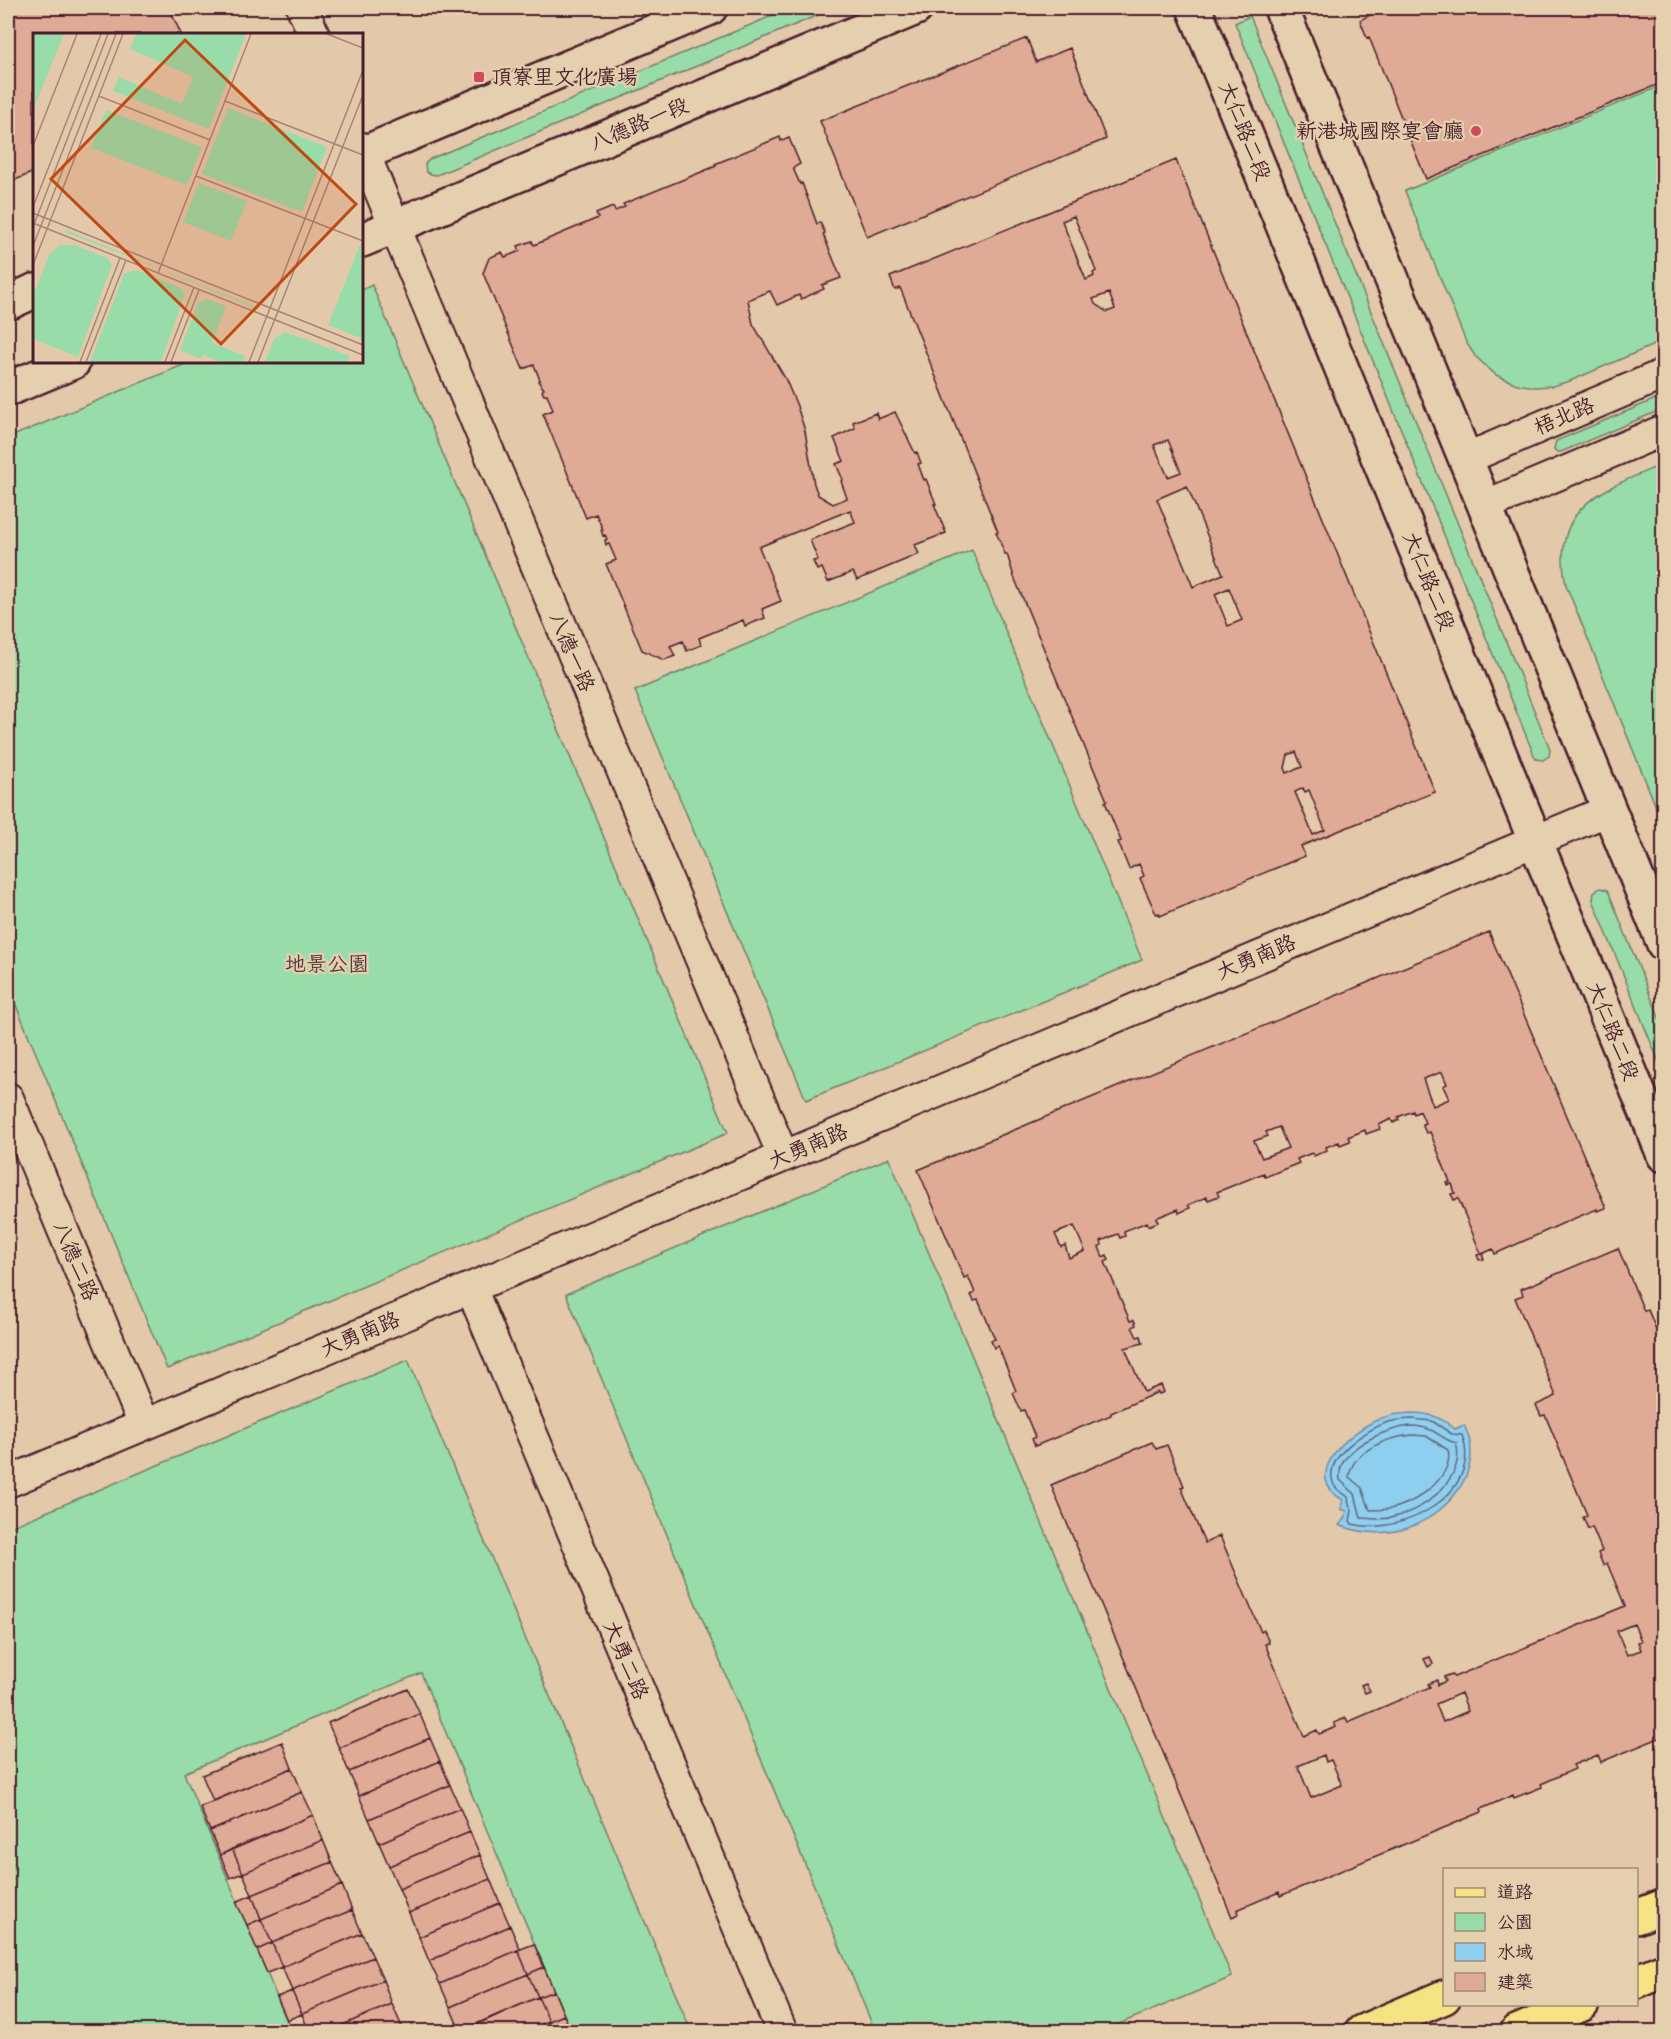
<svg xmlns="http://www.w3.org/2000/svg" width="1671" height="2039" font-family="Delius,'LXGW WenKai TC',sans-serif">
	<style>
		.green { fill: #98dda9; stroke: #717e6a; stroke-width: 1.5 }
		.water { fill: #8ecfef; stroke: #7389a1; stroke-width: 1.5 }
		.lines { fill: none; stroke-linecap: round; stroke-linejoin: round }
		.shore { stroke: #656579; stroke-width: 1.5 }
		.building { fill: #dfaa96; stroke: #4a1f2b; stroke-width: 1.5; fill-rule: evenodd }
		.minor-casing { stroke: #4a1f2b; stroke-width: 34 }
		.tertiary-casing { stroke: #4a1f2b; stroke-width: 38 }
		.primary-casing { stroke: #4a1f2b; stroke-width: 38 }
		.minor { stroke: #e4cfae; stroke-width: 30 }
		.tertiary { stroke: #e4cfae; stroke-width: 33 }
		.primary { stroke: #f4e382; stroke-width: 33 }
		.poi-dot { fill: #d1495b; stroke: #e4cfae; stroke-width: 2 }
		.labels { text-anchor: middle; stroke-width: 4.5; stroke-linejoin: round; paint-order: stroke }
		.poi-label { font-size: 21px; fill: #4a1f2b; stroke: #e4cfae; text-anchor: start }
		.street-label { font-size: 21px; fill: #4a1f2b; stroke: #e4cfae }
		.park-label { font-size: 21px; fill: #563c3e; stroke: #e4cfae }
		.inset-road { fill: none; stroke: #a68477; stroke-width: 1.5 }
		.view { fill: #c04a14; fill-opacity: 0.15; stroke: #c04a14; stroke-width: 3 }
		.inset-edge { fill: none; stroke: #4a1f2b; stroke-width: 3 }
	</style>
	<rect width="100%" height="100%" fill="#e4c8aa"/>
	<filter id="ink" filterUnits="userSpaceOnUse"><feTurbulence type="fractalNoise" baseFrequency=".0167" numOctaves="2"/><feDisplacementMap in="SourceGraphic" scale="12" xChannelSelector="R" yChannelSelector="G"/><feConvolveMatrix kernelMatrix="1 2 1 2 8 2 1 2 1" color-interpolation-filters="sRGB"/></filter>
	<g filter="url(#ink)">
		<path class="green" d="M791 8H835L437 175 430 174 426 172 425 164 430 159Z
			M1250 16 1550 749 1549 756 1543 760 1536 759 1534 755 1235 23Z
			M1663 85V341L1570 381 1553 386 1535 387 1517 384 1496 375 1475 356 1466 342 1405 191Z
			M372 285 728 1133 167 1369 8 986V438L190 362H362V290Z
			M1663 396V409L1561 452H1557L1554 449 1556 441Z
			M1663 464V824L1566 585C1550 505 1601 491 1663 464Z
			M972 550 1142 960 806 1100 635 691Z
			M1600 888 1607 890 1609 893 1663 1027V1072L1593 900 1594 892Z
			M889 1158 1232 1977 1102 2031H875L566 1294Z
			M408 1360 691 2031H571L421 1673 184 1773 291 2031 8 2032V1528Z"/>
		<path class="water" d="M1411 1413C1429 1413 1441 1417 1455 1429L1464 1425C1488 1471 1445 1518 1401 1530 1380 1535 1361 1533 1341 1526L1339 1525 1345 1519 1347 1511 1341 1509 1343 1500C1300 1476 1347 1434 1375 1421 1386 1415 1398 1414 1411 1413Z"/>
		<g class="lines">
			<path class="shore" d="M1412 1419 1432 1421 1452 1434 1462 1435C1484 1494 1401 1537 1352 1524L1350 1521 1352 1510 1349 1504 1348 1497C1344 1493 1337 1491 1334 1485 1321 1457 1368 1429 1388 1422 1396 1420 1404 1419 1412 1419Z
				M1412 1426C1437 1427 1437 1438 1456 1443 1466 1476 1427 1509 1398 1516 1386 1520 1374 1519 1361 1518L1355 1494 1340 1480C1335 1448 1387 1428 1412 1426Z
				M1412 1435 1426 1436 1448 1450C1454 1476 1419 1500 1398 1507 1389 1510 1380 1510 1370 1510L1362 1488 1349 1477C1352 1450 1389 1437 1412 1435Z"/>
		</g>
		<path class="building" d="M8 8H169L181 34H34V172L8 183Z
			M1367 8H1661L1664 14V82L1426 179 1369 37 1367 38 1360 20 1370 15Z
			M1027 38 1036 62 1070 48 1106 139 867 237 820 121Z
			M780 137 781 141 789 138 800 164 793 168 800 184 802 183 817 224 820 222 825 233 823 234 841 278 822 285 824 289 801 299 799 295 777 305 770 291 748 300 753 324 785 378 797 406 805 431 814 484 818 495 833 504 847 498 841 481 843 480 836 464 844 461 834 438 855 428 853 422 876 413 878 419 895 412 915 453 917 452 921 463 918 464 924 480 926 479 936 504H934L946 533 915 545 919 554 857 580 853 572 828 582 822 568 817 570 813 561 818 560 810 540 855 522 850 510 759 547 781 601 762 609 765 618 745 626 743 620 699 638 701 645 687 651 683 641 670 646 675 656 664 660 642 650 606 564 616 560 609 544 606 545 605 540 607 539 605 535 603 536 601 530H603L596 514 586 518 543 414 553 410 547 394 544 395 542 391 544 389 538 381 540 380 534 365 523 369 483 273 489 258 502 252 505 257 520 251 518 246 532 241 534 245 598 218 596 214 613 207 615 211 625 207 623 204 716 166 715 164Z
			M1176 160 1435 792 1301 846 1305 856 1160 916 1159 913 1156 914 1140 878 1144 876 1139 864 1129 869 1118 842 1121 841 1105 802 1107 801 1014 577 1007 554H1005L996 532H998L901 290 900 288 895 290 890 277ZM1074 216 1096 271 1093 273 1094 276 1086 280 1062 221ZM1109 293 1115 309 1107 312 1095 304 1093 299ZM1168 440 1181 472 1168 477 1154 445ZM1187 486 1223 574 1193 587 1157 499ZM1229 588 1242 620 1228 626 1215 594ZM1296 752 1302 767 1287 773 1285 768 1288 755ZM1303 788 1305 792 1309 790 1325 830 1313 835 1295 792Z
			M1489 932 1606 1208 1597 1211V1209L1568 1221 1495 1254 1493 1249 1482 1254 1484 1259 1479 1260 1477 1255 1481 1254 1458 1198 1454 1200 1451 1194 1455 1193 1452 1184 1448 1185 1447 1183 1450 1182 1430 1132 1426 1133 1422 1124 1425 1123 1420 1111 1414 1114 1413 1111 1398 1117 1399 1120 1393 1123 1391 1119 1379 1125 1380 1129 1366 1134 1365 1130 1348 1137 1350 1141 1340 1145 1339 1142 1326 1147 1327 1150 1314 1156 1312 1153 1297 1159 1299 1163 1265 1177 1264 1173 1217 1192 1219 1196 1208 1200 1207 1197 1188 1205 1190 1208 1179 1213 1178 1209 1156 1218 1158 1222 1148 1226 1147 1222 1124 1231 1125 1236 1120 1238 1118 1234 1101 1241 1102 1245 1099 1247 1103 1257 1107 1255 1109 1260 1105 1262 1130 1321 1134 1320 1136 1325 1132 1327 1137 1337 1141 1336 1143 1343 1125 1348 1144 1392 1161 1385 1164 1392 1159 1394 1158 1392 1111 1413V1415L1035 1446 1032 1439 1035 1437 1024 1410 1021 1411 1013 1393 1016 1391 998 1346 994 1348 991 1340 995 1339 978 1300 974 1301 971 1295 975 1293 968 1276 964 1278 918 1170ZM1442 1072 1447 1084 1443 1086 1449 1099 1433 1106 1423 1079ZM1279 1127 1288 1148 1262 1158 1254 1141 1268 1136 1266 1132ZM1074 1226 1085 1251 1069 1258 1065 1245 1061 1247 1055 1234Z
			M1618 1248 1644 1311 1648 1310 1664 1348V1736L1601 1762 1598 1755 1573 1765 1575 1769 1541 1784 1542 1787 1514 1798 1513 1795 1481 1809 1482 1812 1280 1896 1279 1892 1237 1910 1238 1914 1232 1917 1051 1485 1152 1442 1156 1449 1167 1445 1184 1486 1181 1487 1205 1543 1220 1536 1261 1632 1264 1630 1269 1643 1265 1644 1304 1736 1317 1730 1319 1734 1336 1727 1334 1723 1346 1718 1348 1722 1430 1687 1428 1684 1437 1680 1438 1685 1446 1681 1444 1677 1452 1674 1454 1677 1625 1606 1607 1563 1603 1565 1598 1553 1602 1551 1592 1527 1588 1529 1583 1517 1587 1515 1545 1415 1541 1416 1536 1405 1556 1396 1515 1298 1523 1295 1521 1289ZM1634 1624 1641 1641 1638 1642 1641 1650 1627 1655 1617 1631ZM1461 1693 1468 1711 1443 1722 1436 1704ZM1324 1755 1326 1762 1331 1760 1342 1785 1311 1798 1298 1766Z
			M1430 1657 1433 1664 1428 1667 1424 1659Z
			M1366 1683 1370 1691 1365 1693 1361 1685Z
			M408 1689 420 1714 339 1748 328 1723Z
			M420 1714 430 1738 349 1772 339 1748Z
			M430 1738 440 1761 359 1796 349 1772Z
			M282 1742 292 1768 213 1801 202 1775Z
			M440 1761 450 1785 369 1819 359 1796Z
			M292 1768 302 1792 210 1831 200 1807Z
			M450 1785 460 1808 379 1843 369 1819Z
			M302 1792 313 1815 220 1855 210 1831Z
			M460 1808 470 1832 389 1866 379 1843Z
			M313 1815 323 1840 243 1873 232 1849Z
			M470 1832 480 1855 399 1889 389 1866Z
			M323 1840 332 1862 252 1895 243 1873Z
			M232 1849 243 1873 230 1878 220 1855Z
			M480 1855 490 1879 409 1913 399 1889Z
			M332 1862 342 1885 261 1919 252 1895Z
			M490 1879 500 1903 419 1937 409 1913Z
			M342 1885 352 1910 272 1943 261 1919Z
			M252 1895 261 1919 247 1925 236 1902Z
			M500 1903 510 1926 429 1961 419 1937Z
			M352 1910 362 1933 282 1967 272 1943Z
			M261 1919 272 1943 257 1950 247 1925Z
			M510 1926 520 1949 440 1984 429 1961Z
			M362 1933 373 1957 292 1991 282 1967Z
			M272 1943 282 1967 267 1973 257 1950Z
			M534 1944 544 1967 528 1974 518 1950Z
			M518 1950 528 1974 450 2007 440 1984Z
			M373 1957 383 1980 302 2014 292 1991Z
			M544 1967 554 1991 538 1997 528 1974Z
			M528 1974 538 1997 460 2031 450 2007Z
			M383 1980 392 2004 326 2032H309L302 2014Z
			M292 1991 302 2014 287 2020 277 1997Z
			M554 1991 564 2015 549 2021 538 1997Z
			M538 1997 549 2021 523 2032H460Z
			M392 2004 402 2027 391 2032H326Z
			M564 2015 571 2032H553L549 2021Z
			M549 2021 553 2032H523Z"/>
		<g class="lines">
			<defs>
				<path id="minor" d="M302 8 314 34
					M362 148 783 1156
					M1465 459 1664 374
					M1484 506 1664 430
					M8 1098 144 1425
					M471 1288 782 2032
					M8 1482 1609 810"/>
				<path id="tertiary" d="M1194 8 1664 1155
					M1281 8 1664 944
					M362 154 710 8
					M362 240 916 8
					M8 303 34 291
					M8 389 73 362"/>
				<path id="primary" d="M1636 1917 1664 1906
					M1636 1982 1664 1970
					M1362 2032 1444 1997
					M1517 2032 1582 2004"/>
			</defs>
			<use href="#minor" class="minor-casing"/>
			<use href="#tertiary" class="tertiary-casing"/>
			<use href="#primary" class="primary-casing"/>
			<use href="#minor" class="minor"/>
			<use href="#tertiary" class="tertiary"/>
			<use href="#primary" class="primary"/>
		</g>
	</g>
	<g class="poi-dot">
		<rect x="473" y="71" width="12" height="12" rx="3"/>
		<circle cx="1476" cy="131" r="6"/>
	</g>
	<g class="labels">
		<g class="poi-label">
			<text x="491" y="84">頂寮里文化廣場</text>
			<text x="1464" y="138" text-anchor="end">新港城國際宴會廳</text>
		</g>
		<g class="street-label">
			<text transform="translate(639 124) rotate(-23)" y="7">八德路一段</text>
			<text transform="translate(1245 131) rotate(68)" y="7">大仁路二段</text>
			<text transform="translate(1564 416) rotate(-23)" y="7">梧北路</text>
			<text transform="translate(1429 581) rotate(68)" y="7">大仁路二段</text>
			<text transform="translate(572 652) rotate(67)" y="7">八德一路</text>
			<text transform="translate(1256 957) rotate(-23)" y="7">大勇南路</text>
			<text transform="translate(1613 1031) rotate(68)" y="7">大仁路二段</text>
			<text transform="translate(808 1146) rotate(-23)" y="7">大勇南路</text>
			<text transform="translate(76 1261) rotate(67)" y="7">八德二路</text>
			<text transform="translate(360 1334) rotate(-23)" y="7">大勇南路</text>
			<text transform="translate(626 1660) rotate(67)" y="7">大勇二路</text>
		</g>
		<g class="park-label">
			<text x="327" y="971">地景公園</text>
		</g>
	</g>
	<g transform="translate(33 33)">
		<rect width="330" height="330" fill="#e4c8aa"/>
		<path d="M0 1H31L0 77ZM103 1H213L176 96 80 58 86 44 149 71 160 44 97 16ZM195 75 294 114 269 179 169 141ZM73 77 169 114 154 152 58 115ZM166 150 214 168 198 208 150 189ZM33 197 119 232 120 233 32 199ZM27 212H41L74 225 79 232 45 324 0 306V263L16 222ZM327 212 330 214V306L295 292ZM103 237 148 255 152 261 128 329H57L91 241ZM135 239 221 273 220 274 135 240ZM174 266 193 273 179 310 212 323 210 329H187L170 322 168 326 147 317 165 270ZM252 299 317 323 314 329H232L241 306Z" fill="#98dda9"/>
		<path class="inset-road" d="M294 1 330 15M66 63 177 107M192 68 330 122M0 113 44 1M163 143 330 208M0 174 68 1M0 180 330 312M0 190 330 322M0 194 75 1M0 213 83 1M0 232 90 1M125 240 218 1M47 329 87 225M53 329 93 227M132 329 161 254M138 329 166 257M216 329 330 37M225 329 330 62"/>
		<path class="view" d="M152 7 323 171 188 311 18 146Z"/>
		<rect width="330" height="330" class="inset-edge"/>
	</g>
	<rect width="1671" height="2039" fill="none" stroke="#e4cfae" stroke-width="30"/>
	<rect x="15" y="15" width="1641" height="2009" fill="none" stroke="#4a1f2b" stroke-width="2" filter="url(#ink)"/>
	<rect x="1443" y="1868" width="195" height="138" fill="#e4cfae" stroke="#a6897a" stroke-width="1.5"/>
	<rect x="1455" y="1888" width="30" height="9" fill="#f4e382" stroke="#a6897a" stroke-width="1.5"/>
	<text x="1497" y="1898" font-size="18" fill="#4a1f2b">道路</text>
	<rect x="1455" y="1913" width="30" height="18" fill="#98dda9" stroke="#a6897a" stroke-width="1.5"/>
	<text x="1497" y="1928" font-size="18" fill="#4a1f2b">公園</text>
	<rect x="1455" y="1943" width="30" height="18" fill="#8ecfef" stroke="#a6897a" stroke-width="1.5"/>
	<text x="1497" y="1958" font-size="18" fill="#4a1f2b">水域</text>
	<rect x="1455" y="1973" width="30" height="18" fill="#dfaa96" stroke="#a6897a" stroke-width="1.5"/>
	<text x="1497" y="1988" font-size="18" fill="#4a1f2b">建築</text>
</svg>
